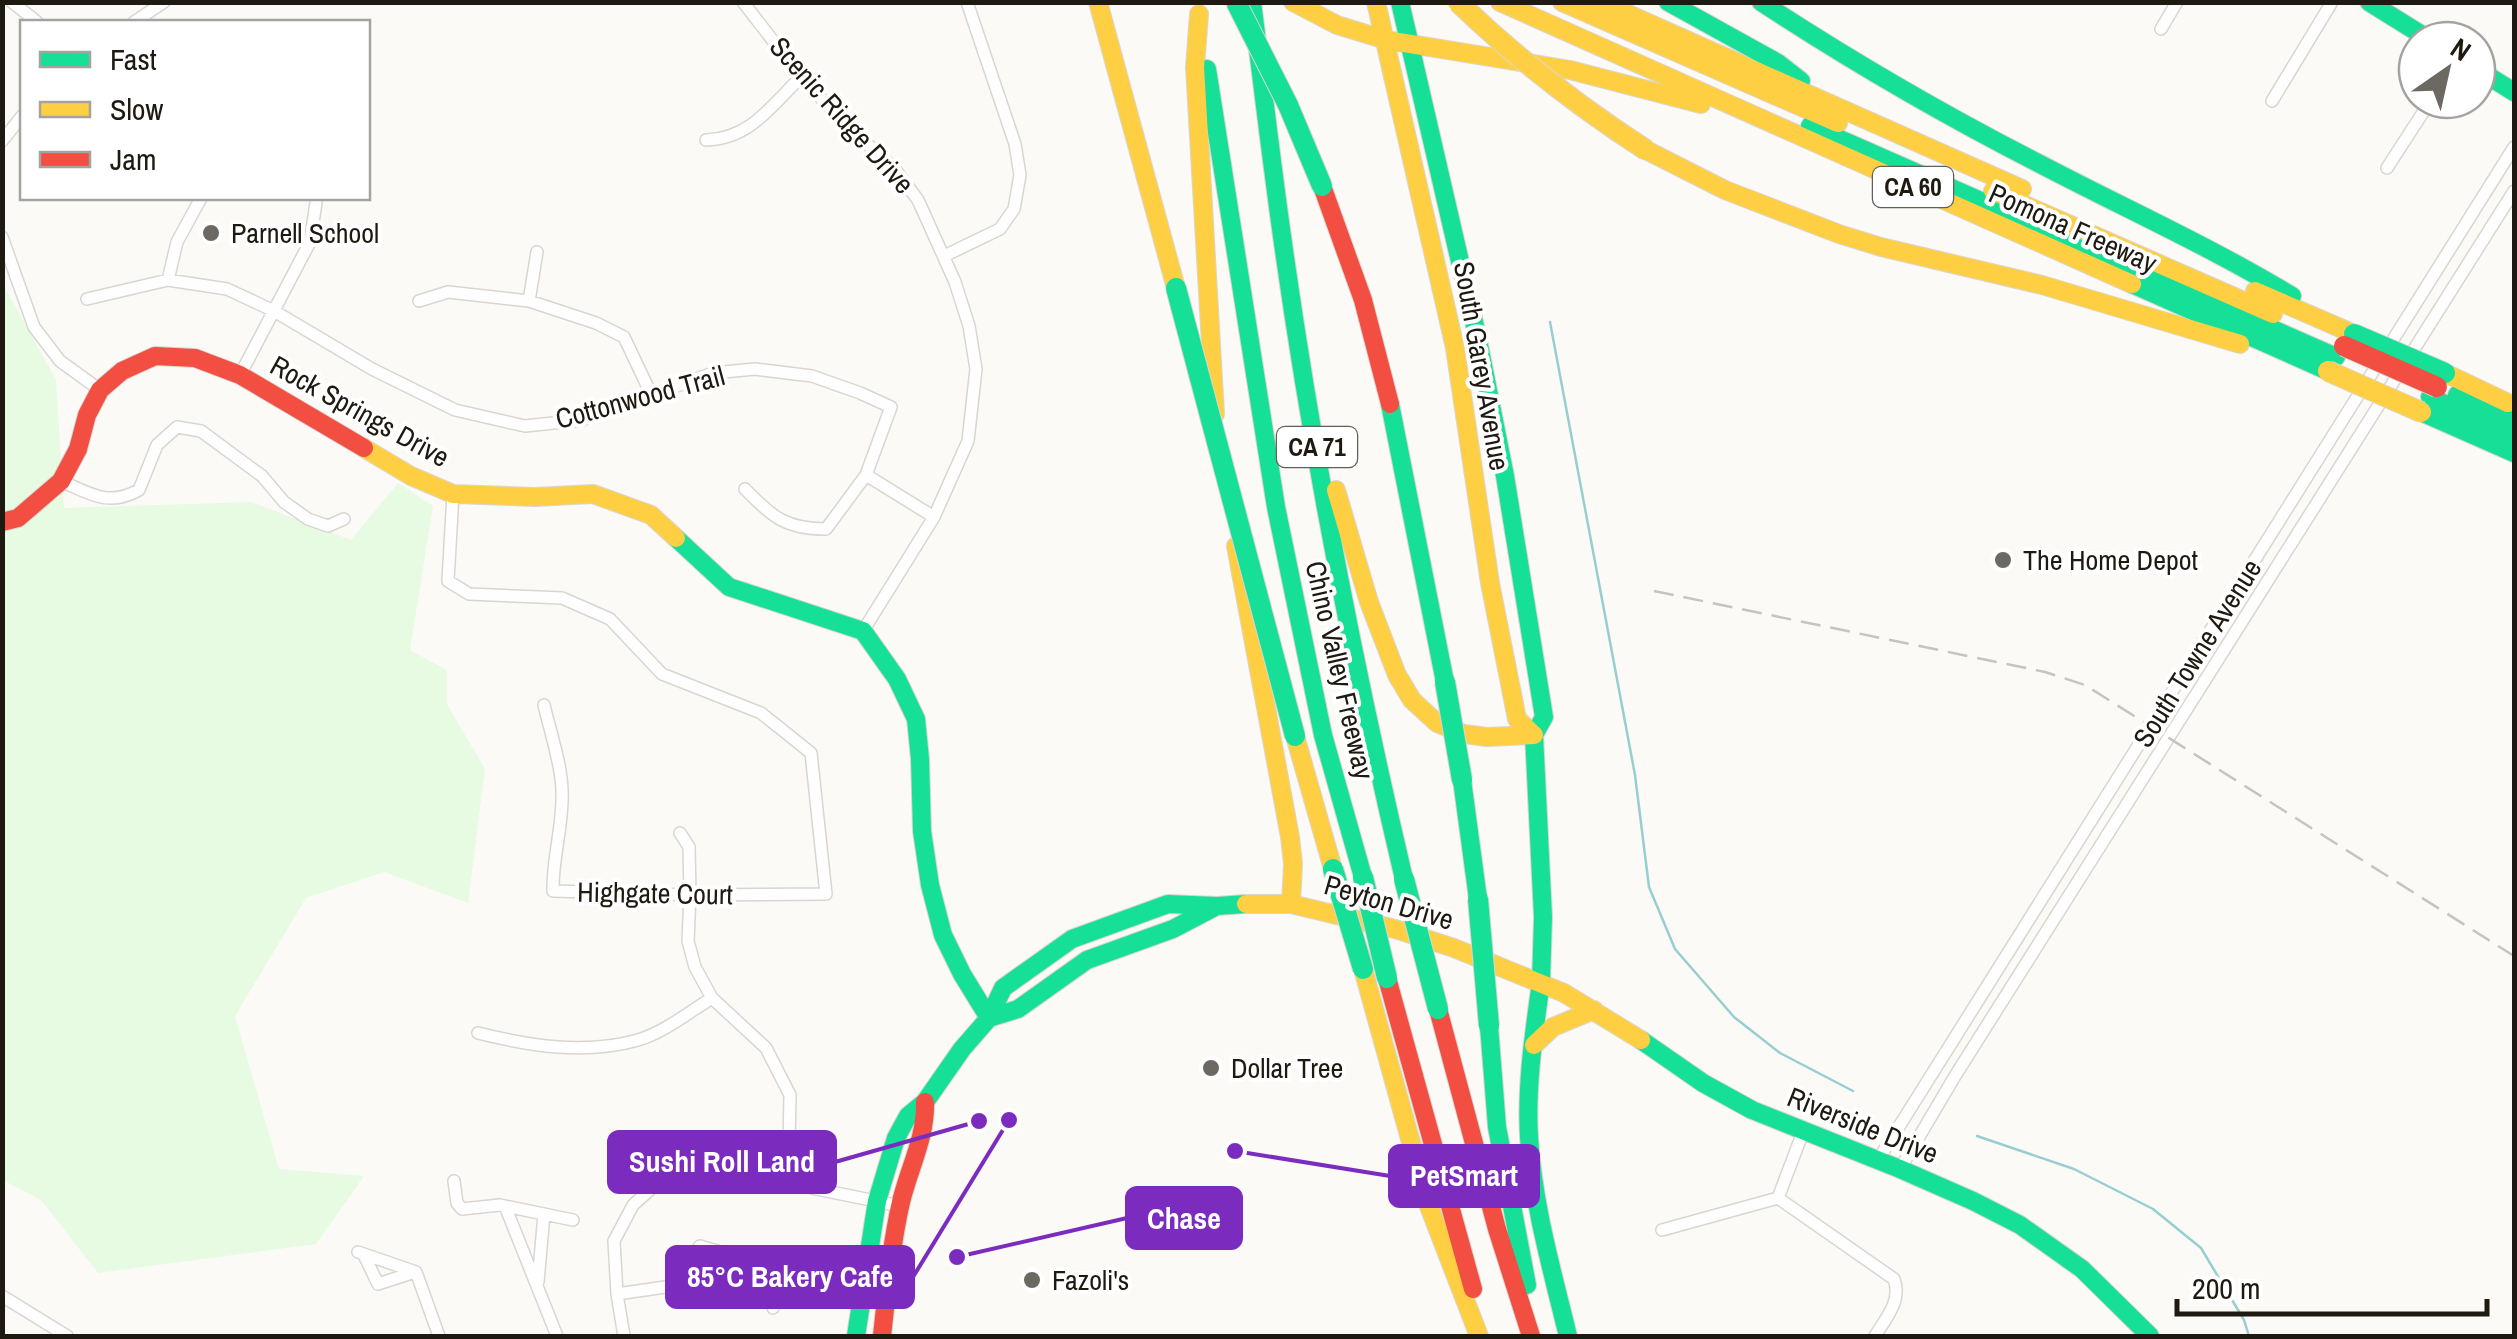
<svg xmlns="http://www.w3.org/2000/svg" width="2517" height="1339" font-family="'Archivo Narrow',sans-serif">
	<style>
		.green { fill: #e7fae2 }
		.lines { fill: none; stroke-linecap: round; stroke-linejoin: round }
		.stream { stroke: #97ced0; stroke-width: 2.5 }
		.street-casing { stroke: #d9d6d1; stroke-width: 14 }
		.fast-casing { stroke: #d9d6d1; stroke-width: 20 }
		.slow-casing { stroke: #d9d6d1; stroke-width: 20 }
		.jam-casing { stroke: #d9d6d1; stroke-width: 20 }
		.street { stroke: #fffefe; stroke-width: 11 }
		.fast { stroke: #16e098; stroke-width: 18 }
		.slow { stroke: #ffcf43; stroke-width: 18 }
		.jam { stroke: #f24e42; stroke-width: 18 }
		.rail { stroke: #c5c4c3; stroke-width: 2.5; stroke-dasharray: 20 10; stroke-linecap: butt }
		.fast-bridge-casing { stroke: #d9d6d1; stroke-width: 22; stroke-linecap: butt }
		.slow-bridge-casing { stroke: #d9d6d1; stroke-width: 22; stroke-linecap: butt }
		.jam-bridge-casing { stroke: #d9d6d1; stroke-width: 22; stroke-linecap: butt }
		.fast-bridge { stroke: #16e098; stroke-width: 20 }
		.slow-bridge { stroke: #ffcf43; stroke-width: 20 }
		.jam-bridge { stroke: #f24e42; stroke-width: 20 }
		.poi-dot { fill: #6c6862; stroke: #fff; stroke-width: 4 }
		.labels { text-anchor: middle; stroke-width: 8; stroke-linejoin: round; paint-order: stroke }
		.shield { fill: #fff; stroke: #625e58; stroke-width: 2.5 }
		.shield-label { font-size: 25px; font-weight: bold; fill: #1e1911 }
		.street-label { font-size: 28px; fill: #1e1911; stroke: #fff }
		.poi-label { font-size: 28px; fill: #1e1911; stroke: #fff; text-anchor: start }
		.leader { fill: none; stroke: #7b2cbf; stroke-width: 4 }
		.callout-dot { fill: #7b2cbf; stroke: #fff; stroke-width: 4 }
		.callout { fill: #7b2cbf; stroke: #7b2cbf; stroke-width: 4 }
		.callout-label { font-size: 30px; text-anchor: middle; font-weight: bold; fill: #fff }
	</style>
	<rect width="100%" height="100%" fill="#fcfaf7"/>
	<path class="green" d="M2 282 56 380 64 508 251 502 351 540 398 483 433 506 410 650 447 670V704L485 769 468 903 384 872 306 898 235 1016 279 1169 364 1176 316 1244 98 1273 41 1200 3 1180Z"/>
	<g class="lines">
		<path class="stream" d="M1550 322 1635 775 1649 887 1675 949 1734 1017 1780 1053 1853 1091
			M1977 1136 2074 1169 2153 1209 2201 1248 2244 1320 2249 1336"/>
		<defs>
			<path id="street" d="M12 2 37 22
				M743 2 801 77 848 127 894 168 918 200 955 282 969 326 976 369 968 441 934 517 863 631
				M134 22 164 2
				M2161 29 2177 2
				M2272 101 2332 2
				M706 140C750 139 771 106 801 77
				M2 141 22 116
				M2387 168 2431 100
				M2 237 34 327 60 361 100 390
				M944 256 1000 229 1014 209 1020 175 1015 144 967 2
				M168 280 177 242 201 198
				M87 299 168 280 227 289 274 311 372 369 455 410 525 426 582 420 713 373 755 369 812 376 860 393 891 407 866 475 826 529C786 529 772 517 745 489
				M419 301 448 292 529 301 596 323 624 337 652 396
				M529 301 537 252
				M240 375 310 242 316 203
				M866 475 934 517
				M61 481C91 494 108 507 139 490L157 445 177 427 201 431 262 476 284 502 308 519 328 526 344 519
				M453 494 448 581 469 594 562 598 610 619 662 674 761 713 811 753 826 894 690 895 553 891C552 857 564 824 562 789 561 763 550 731 544 705
				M680 833 689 847 690 895 688 941 695 967 712 998 766 1048 790 1095 789 1145 793 1153 791 1166 784 1169
				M478 1033C530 1046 585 1055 638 1040 665 1032 689 1012 712 998
				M1878 1160 2514 147
				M1900 1169 1955 1076 2514 191
				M454 1181 457 1203 462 1209 500 1205 573 1220
				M1778 1198 1894 1279C1902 1301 1886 1318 1875 1336
				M1778 1198 1803 1132
				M505 1206 557 1336
				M1662 1230 1778 1198
				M358 1252 416 1272 439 1336
				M364 1255 378 1284 415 1272
				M771 1278 773 1308
				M538 1282 544 1214
				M617 1294 693 1283 767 1280 771 1278V1269L767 1266 700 1246 693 1255V1283
				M2 1296 67 1336
				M624 1336 617 1294 614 1241 633 1205 652 1188 673 1174 728 1171 900 1206"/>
			<path id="fast" d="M1252 2C1262 80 1271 158 1282 236 1312 452 1354 667 1404 879
				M1400 2 1477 335 1505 476 1544 717 1534 735 1543 917 1541 982
				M1668 2 1778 63 1801 81
				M1761 2C1851 61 1944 115 2040 164 2124 208 2211 247 2292 296
				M2369 2 2430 40
				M1207 69 1276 507 1323 735 1363 877
				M2477 69 2514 92
				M1810 126 2336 357
				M2132 284 2328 371
				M2457 395 2514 420
				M2430 397 2514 436
				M1390 404 1445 682
				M2421 412 2514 453
				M676 538 729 587 863 631 897 679 916 719 920 759 922 831 930 885 943 935 962 974 989 1018
				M1462 780 1478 899
				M1541 982C1534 1033 1526 1085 1529 1137 1533 1205 1552 1270 1568 1336
				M989 1018 1018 1009 1087 960 1173 929 1215 907
				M1489 1026 1497 1127 1527 1285
				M1641 1040 1703 1083 1752 1110 1900 1169 1973 1201 2020 1225 2082 1269 2150 1336
				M856 1336 877 1201 896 1138 908 1116 925 1102 962 1049 989 1018 1003 988 1072 939 1168 904 1217 906 1246 904"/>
			<path id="slow" d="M1098 2 1176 288
				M1293 2 1337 25 1386 40 1570 70 1701 104
				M1376 2 1455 348 1490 583 1517 719 1534 735
				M1500 2 2132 284
				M1562 2 1838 123
				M1601 2 2022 189
				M1199 14 1195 67 1215 414
				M1646 150 1725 190 1839 234 1881 247 2042 285 2240 344
				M1993 191 2273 314
				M2255 291 2354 334
				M2445 373 2508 403
				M364 448 411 476 453 494 535 497 593 494 651 515 676 538
				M1336 490 1369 602 1397 675 1412 700 1437 723 1464 734 1487 737 1534 735
				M1236 546 1290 837 1293 864 1291 904
				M1295 736 1333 869
				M1246 904H1291L1395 929 1454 948 1564 993 1641 1040
				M1363 969 1428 1204 1479 1336
				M1534 1045 1553 1027 1594 1010"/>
			<path id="jam" d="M1322 186 1363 300 1390 404
				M2 522 18 518 61 481 78 449 87 415 100 390 122 371 155 356 195 358 240 375 364 448
				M1387 978 1473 1289
				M1438 1009 1497 1229 1531 1336
				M882 1336C887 1291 891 1246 901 1202 909 1168 926 1138 925 1102"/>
		</defs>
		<use href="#street" class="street-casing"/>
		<use href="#fast" class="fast-casing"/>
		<use href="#slow" class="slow-casing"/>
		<use href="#jam" class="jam-casing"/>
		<use href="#street" class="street"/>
		<use href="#fast" class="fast"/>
		<use href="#slow" class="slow"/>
		<use href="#jam" class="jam"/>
		<path class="rail" d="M1654 591 2045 672 2085 685 2514 956"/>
		<defs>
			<path id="fast-bridge" d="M1236 2 1288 105 1322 186
				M1176 288 1295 736
				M2354 334 2445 373
				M1445 682 1462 780
				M1333 869 1363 969
				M1363 877 1387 978
				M1404 879 1438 1009
				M1478 899 1489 1026"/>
			<path id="slow-bridge" d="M1458 2C1516 58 1578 106 1646 150
				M2328 371 2421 412"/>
			<path id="jam-bridge" d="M2344 346 2437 387"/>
		</defs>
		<use href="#fast-bridge" class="fast-bridge-casing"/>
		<use href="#slow-bridge" class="slow-bridge-casing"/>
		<use href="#jam-bridge" class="jam-bridge-casing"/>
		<use href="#fast-bridge" class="fast-bridge"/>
		<use href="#slow-bridge" class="slow-bridge"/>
		<use href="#jam-bridge" class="jam-bridge"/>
	</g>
	<g class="poi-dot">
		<circle cx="211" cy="233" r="10"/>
		<circle cx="2003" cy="560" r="10"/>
		<circle cx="1211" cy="1068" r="10"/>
		<circle cx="1032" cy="1280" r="10"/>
	</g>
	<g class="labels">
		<g class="shield">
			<rect x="1873" y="167" width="80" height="40" rx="8"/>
			<rect x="1277" y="427" width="80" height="40" rx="8"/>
		</g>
		<g class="shield-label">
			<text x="1913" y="196">CA 60</text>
			<text x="1317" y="456">CA 71</text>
		</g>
		<g class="street-label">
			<text transform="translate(842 115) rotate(48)" y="10">Scenic Ridge Drive</text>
			<text transform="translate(2073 228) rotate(24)" y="10">Pomona Freeway</text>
			<text transform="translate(1482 366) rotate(80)" y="10">South Garey Avenue</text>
			<text transform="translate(640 397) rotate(-15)" y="10">Cottonwood Trail</text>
			<text transform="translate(360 411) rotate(29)" y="10">Rock Springs Drive</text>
			<text transform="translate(2197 653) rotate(-58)" y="10">South Towne Avenue</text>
			<text transform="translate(1340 670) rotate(77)" y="10">Chino Valley Freeway</text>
			<text transform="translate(655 893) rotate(1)" y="10">Highgate Court</text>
			<text transform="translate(1389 902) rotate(16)" y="10">Peyton Drive</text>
			<text transform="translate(1863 1125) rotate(22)" y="10">Riverside Drive</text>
		</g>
		<g class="poi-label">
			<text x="231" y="243">Parnell School</text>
			<text x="2023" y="570">The Home Depot</text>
			<text x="1231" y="1078">Dollar Tree</text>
			<text x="1052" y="1290">Fazoli's</text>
		</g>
	</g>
	<path class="leader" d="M979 1121L835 1162M1235 1151L1390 1176M957 1257L1127 1218M1009 1120L913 1277"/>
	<g class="callout-dot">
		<circle cx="979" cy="1121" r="10"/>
		<circle cx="1235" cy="1151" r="10"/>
		<circle cx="957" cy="1257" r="10"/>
		<circle cx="1009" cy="1120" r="10"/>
	</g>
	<g class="callout">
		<rect x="609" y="1132" width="226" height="60" rx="10"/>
		<rect x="1390" y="1146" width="148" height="60" rx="10"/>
		<rect x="1127" y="1188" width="114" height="60" rx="10"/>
		<rect x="667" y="1247" width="246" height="60" rx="10"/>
	</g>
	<g class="callout-label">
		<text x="722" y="1172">Sushi Roll Land</text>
		<text x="1464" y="1186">PetSmart</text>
		<text x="1184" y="1229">Chase</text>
		<text x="790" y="1287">85°C Bakery Cafe</text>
	</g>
	<rect width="2517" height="1339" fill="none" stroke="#1e1911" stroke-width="10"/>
	<rect x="20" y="20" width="350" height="180" fill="#ffffff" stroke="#a5a3a0" stroke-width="2.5"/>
	<rect x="40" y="52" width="50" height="15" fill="#16e098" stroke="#a5a3a0" stroke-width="2.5"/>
	<text x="110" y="70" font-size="30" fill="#1e1911">Fast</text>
	<rect x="40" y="102" width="50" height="15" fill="#ffcf43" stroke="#a5a3a0" stroke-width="2.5"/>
	<text x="110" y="120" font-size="30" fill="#1e1911">Slow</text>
	<rect x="40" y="152" width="50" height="15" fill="#f24e42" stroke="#a5a3a0" stroke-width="2.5"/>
	<text x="110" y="170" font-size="30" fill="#1e1911">Jam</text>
	<g transform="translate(2447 70) rotate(34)"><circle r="48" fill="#ffffff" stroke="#a5a3a0" stroke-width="2.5"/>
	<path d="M0-8L18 38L0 25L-18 38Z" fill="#6c6862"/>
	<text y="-15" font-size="28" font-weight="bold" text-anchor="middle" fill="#1e1911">N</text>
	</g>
	<path d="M2177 1299v15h310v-15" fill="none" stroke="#1e1911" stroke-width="5"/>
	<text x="2192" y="1299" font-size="30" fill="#1e1911" stroke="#ffffff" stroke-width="8" paint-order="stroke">200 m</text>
</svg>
